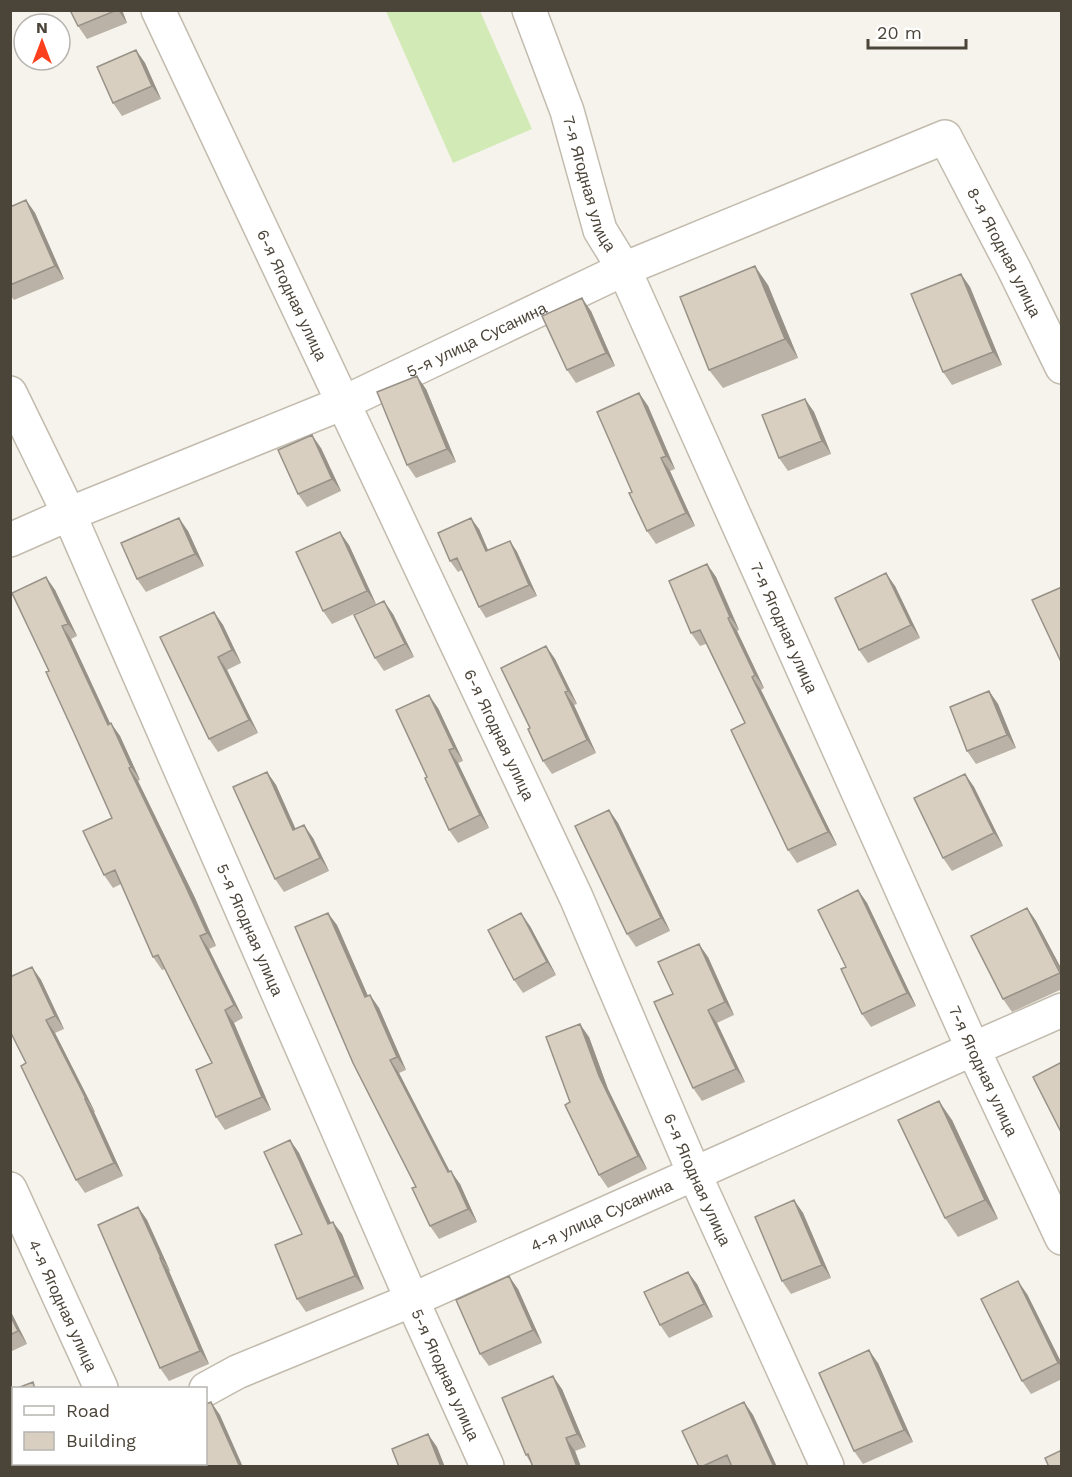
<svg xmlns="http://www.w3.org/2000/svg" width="1072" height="1477" font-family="'Work Sans',sans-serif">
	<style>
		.grass { fill: #d2eab5 }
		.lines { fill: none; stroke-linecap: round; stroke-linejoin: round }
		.minor-casing { stroke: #c2bbae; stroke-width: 36 }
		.minor { stroke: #fff; stroke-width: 33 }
		.wall { fill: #bab2a6 }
		.shaded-wall { fill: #979187 }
		.building { fill: #d8cfc1; stroke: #979187; stroke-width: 1.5 }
		.labels { text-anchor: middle; stroke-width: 6; stroke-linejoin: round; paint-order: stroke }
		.street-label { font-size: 16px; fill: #4b4439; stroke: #fff }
	</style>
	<rect width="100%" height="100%" fill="#f6f3ec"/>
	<path class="grass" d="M386 11H480L532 129 453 163Z"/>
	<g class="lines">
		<defs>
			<g id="minor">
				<path id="s1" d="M158 10 576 897 694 1173 827 1466"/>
				<path id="s2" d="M529 10 567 111 600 230 624 269 973 1049 1062 1238"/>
				<path id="s3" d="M10 393 69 514 412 1300 487 1466"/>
				<path id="s4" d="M10 540 69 514 343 403 624 269 945 137 1014 269 1062 367"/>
				<path id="s5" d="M10 1189 101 1388"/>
				<path id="s6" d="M206 1389 237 1372 412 1300 973 1049 1062 1010"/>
				<path d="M135 1464 136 1466"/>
				<path d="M55 1466 62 1464"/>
			</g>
		</defs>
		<use href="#minor" class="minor-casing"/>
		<use href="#minor" class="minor"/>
	</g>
	<path class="wall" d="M70 10H122L127 23 87 39 78 26Z
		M136 50 145 63 161 99 122 116 113 103Z
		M26 200 35 213 64 279 14 300 10 295V207Z
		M961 274 970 287 1002 365 952 385 943 372Z
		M768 285 798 358 723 388 709 370Z
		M591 311 615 366 576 383 567 370Z
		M426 389 456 462 416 478 407 465Z
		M639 393 648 406 675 469 670 471 695 526 656 544 647 531 632 492Z
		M805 399 814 412 831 454 788 471 779 458Z
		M321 448 341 491 307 507 298 494Z
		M479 529 488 550 510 541 517 552 537 596 486 618 479 607 462 570 458 572 450 561Z
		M188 531 204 566 146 592 137 579Z
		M349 545 376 604 332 624 323 611Z
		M707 564 716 577 739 630 737 631 764 688 761 690 837 845 797 863 788 850 745 723 706 644 700 646 691 633Z
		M46 577 55 590 77 636 71 639 110 724 120 736 140 780 138 781 195 898 216 946 209 949 243 1018 234 1023 271 1110 225 1130 216 1117 212 1063 165 969 162 970 153 957 121 884 113 888 104 875 112 818 49 671Z
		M895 586 920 638 868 663 859 650Z
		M214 612 223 625 241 663 227 670 258 733 218 752 209 739Z
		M393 614 414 657 384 671 375 658Z
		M546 646 555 659 577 704 574 705 596 753 552 774 543 761 530 728Z
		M989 691 998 704 1016 748 976 764 967 751Z
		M438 708 463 761 458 763 489 828 458 843 449 830 427 777Z
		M267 772 276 785 295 829 313 838 329 871 284 892 275 879Z
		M965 774 974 787 1003 846 952 871 943 858Z
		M609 810 618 823 670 931 636 947 627 934Z
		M858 890 867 903 916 1006 871 1027 862 1014 846 967Z
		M1027 908 1036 921 1062 970V989L1012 1012 1003 999Z
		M337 925 368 996 370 995 379 1008 406 1070 399 1073 449 1172 460 1184 477 1222 439 1239 430 1226 416 1187Z
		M530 926 556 975 523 993 514 980Z
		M708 957 734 1015 717 1023 745 1082 702 1101 693 1088 673 994Z
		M32 967 41 980 64 1029 55 1033 95 1112H94L123 1176 85 1193 76 1180 26 1063Z
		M589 1037 608 1089 647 1169 608 1188 599 1175 570 1102Z
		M952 1120 998 1219 958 1237 945 1218Z
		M290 1140 299 1153 331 1223 342 1234 364 1289 306 1312 297 1299 302 1234Z
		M794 1200 803 1213 831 1278 791 1294 782 1281Z
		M138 1207 147 1220 170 1271H169L209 1364 169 1381 160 1368Z
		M697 1284 713 1317 669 1338 660 1325Z
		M518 1289 542 1343 489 1366 480 1354Z
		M1027 1294 1062 1364V1379L1031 1394 1022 1381Z
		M10 1310 27 1344 10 1352Z
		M878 1363 913 1442 863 1464 854 1451Z
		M14 1389V1441L10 1437V1390Z
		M562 1389 586 1447 575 1451 581 1467H533L526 1455Z
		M744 1402 753 1415 777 1467H699Z"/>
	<path class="shaded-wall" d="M118 10H122L127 23Z
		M136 50 145 63 161 99 152 86Z
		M26 200 35 213 64 279 55 266Z
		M755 266 768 285 798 358 785 339Z
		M961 274 970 287 1002 365 993 352Z
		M582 298 591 311 615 366 606 353Z
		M417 376 426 389 456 462 447 449Z
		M639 393 648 406 675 469 666 456Z
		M805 399 814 412 831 454 822 441Z
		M312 435 321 448 341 491 332 479Z
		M661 458 670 471 695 526 686 513Z
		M179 518 188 531 204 566 195 554Z
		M471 518 479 529 493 562 486 551Z
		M340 532 349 545 376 604 367 591Z
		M510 541 517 552 537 596 529 585Z
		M707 564 716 577 739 630 730 617Z
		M886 573 895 586 920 638 911 625Z
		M46 577 55 590 77 636 68 624Z
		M384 601 393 614 414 657 405 644Z
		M214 612 223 625 241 663 232 650Z
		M728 618 737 631 764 688 755 675Z
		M62 626 71 639 117 738 108 725Z
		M546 646 555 659 577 704 568 691Z
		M218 657 227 670 258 733 249 720Z
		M752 677 761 690 837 845 828 832Z
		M989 691 998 704 1016 748 1007 735Z
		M565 692 574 705 596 753 587 740Z
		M429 695 438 708 463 761 454 748Z
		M111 723 120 736 140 780 131 767Z
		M449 750 458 763 489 828 480 815Z
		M129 768 138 781 195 898 216 946 207 933Z
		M267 772 276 785 302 843 293 830Z
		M965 774 974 787 1003 846 994 833Z
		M609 810 618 823 670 931 661 918Z
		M304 825 313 838 329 871 320 858Z
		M858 890 867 903 916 1006 907 993Z
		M1027 908 1036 921 1062 970V974Z
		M328 913 337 925 374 1010 365 997Z
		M521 913 530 926 556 975 547 962Z
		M200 936 209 949 243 1018 234 1005Z
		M699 944 708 957 734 1015 725 1002Z
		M32 967 41 980 64 1029 55 1016Z
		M370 995 379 1008 406 1070 397 1057Z
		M225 1010 234 1023 271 1110 262 1097Z
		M708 1010 717 1023 745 1082 736 1069Z
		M46 1020 55 1033 95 1112 86 1099Z
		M580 1024 589 1037 608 1089 647 1169 638 1156 599 1076Z
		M390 1060 399 1073 457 1185 448 1172Z
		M85 1099 94 1112 123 1176 114 1163Z
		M939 1101 952 1120 998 1219 985 1200Z
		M290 1140 299 1153 337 1236 328 1224Z
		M451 1171 460 1184 477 1222 468 1209Z
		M794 1200 803 1213 831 1278 822 1265Z
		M138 1207 147 1220 170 1271 161 1258Z
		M333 1222 342 1234 364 1289 355 1276Z
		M160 1258 169 1271 209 1364 200 1351Z
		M688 1272 697 1284 713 1317 704 1304Z
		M509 1276 518 1289 542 1343 533 1330Z
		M1018 1281 1027 1294 1062 1364V1368L1058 1363Z
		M10 1310 27 1344 18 1331 10 1315Z
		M869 1350 878 1363 913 1442 904 1430Z
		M553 1376 562 1389 586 1447 577 1434Z
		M211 1402 220 1415 243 1467H240L239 1465Z
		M744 1402 753 1415 777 1467H774Z
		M428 1434 437 1447 445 1467H441Z
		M566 1438 575 1451 581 1467H577Z"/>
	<path class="building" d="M70 10H117L78 26Z
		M136 50 152 86 113 103 97 67Z
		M26 200 55 266 10 285V207Z
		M755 266 785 339 709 370 680 297Z
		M961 274 993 352 943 372 911 294Z
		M582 298 606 353 567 370 542 316Z
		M417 376 447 449 407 465 377 392Z
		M639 393 666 456 661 458 686 513 647 531 629 493 632 492 597 412Z
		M805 399 822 441 779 458 762 415Z
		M312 435 332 479 298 494 278 450Z
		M179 518 195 554 137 579 121 543Z
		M471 518 486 551 510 541 529 585 479 607 457 558 450 561 438 533Z
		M340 532 367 591 323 611 296 552Z
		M707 564 730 617 728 618 755 675 752 677 828 832 788 850 731 730 745 723 700 630 691 633 669 581Z
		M886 573 911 625 859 650 835 598Z
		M46 577 68 624 62 626 108 725 111 723 131 767 129 768 185 885 207 933 200 936 234 1005 225 1010 262 1097 216 1117 196 1070 212 1063 158 955 153 957 115 870 104 875 83 831 112 818 74 733 46 672 49 671 12 593Z
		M1062 587V664L1032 600Z
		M384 601 405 644 375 658 354 615Z
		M214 612 232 650 218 657 249 720 209 739 160 637Z
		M546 646 568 691 565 692 587 740 543 761 528 729 530 728 501 668Z
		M989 691 1007 735 967 751 950 707Z
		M429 695 454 748 449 750 480 815 449 830 425 778 427 777 396 710Z
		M267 772 293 830 304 825 320 858 275 879 233 787Z
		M965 774 994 833 943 858 914 798Z
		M609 810 661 918 627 934 575 826Z
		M858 890 907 993 862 1014 841 969 846 967 818 910Z
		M1027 908 1060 973 1003 999 971 936Z
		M328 913 365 997 370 995 397 1057 390 1060 448 1172 451 1171 468 1209 430 1226 412 1188 416 1187 353 1063 295 927Z
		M521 913 547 962 514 980 488 930Z
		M699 944 725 1002 708 1010 736 1069 693 1088 654 1002 673 994 658 962Z
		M32 967 55 1016 46 1020 86 1099H85L114 1163 76 1180 21 1066 26 1063 10 1031V977Z
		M580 1024 599 1076 638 1156 599 1175 565 1105 570 1102 546 1037Z
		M1062 1062V1134L1033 1077Z
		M939 1101 985 1200 945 1218 898 1120Z
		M290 1140 328 1224 333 1222 355 1276 297 1299 275 1245 302 1234 264 1152Z
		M794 1200 822 1265 782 1281 755 1217Z
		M138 1207 161 1258H160L200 1351 160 1368 98 1225Z
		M688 1272 704 1304 660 1325 644 1292Z
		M509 1276 533 1330 480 1354 456 1300Z
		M1018 1281 1058 1363 1022 1381 981 1299Z
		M10 1315 18 1331 10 1335Z
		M869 1350 904 1430 854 1451 819 1373Z
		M553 1376 577 1434 566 1438 577 1467H533L528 1454 526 1455 502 1398Z
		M33 1382 35 1389H15Z
		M14 1389V1430L10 1431V1390Z
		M211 1402 239 1465 235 1467H199L197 1464H206V1404Z
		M744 1402 774 1467H732L727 1455 701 1467H699L682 1431Z
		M428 1434 441 1467H399L392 1449Z
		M1062 1450V1467H1049L1045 1458Z"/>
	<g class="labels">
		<g class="street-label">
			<text dy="6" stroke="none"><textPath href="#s2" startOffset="184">7-я Ягодная улица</textPath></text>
			<text dy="6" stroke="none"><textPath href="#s4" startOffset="1148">8-я Ягодная улица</textPath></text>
			<text dy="6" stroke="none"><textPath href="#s1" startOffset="315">6-я Ягодная улица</textPath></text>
			<text dy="6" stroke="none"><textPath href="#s4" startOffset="508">5-я улица Сусанина</textPath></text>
			<text dy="6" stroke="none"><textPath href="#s2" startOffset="670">7-я Ягодная улица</textPath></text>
			<text dy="6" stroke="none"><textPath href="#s1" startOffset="801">6-я Ягодная улица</textPath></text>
			<text dy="6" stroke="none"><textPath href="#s3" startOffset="588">5-я Ягодная улица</textPath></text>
			<text dy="6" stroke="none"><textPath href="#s2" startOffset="1156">7-я Ягодная улица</textPath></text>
			<text dy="6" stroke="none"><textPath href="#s1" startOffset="1288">6-я Ягодная улица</textPath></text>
			<text dy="6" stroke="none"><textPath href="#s6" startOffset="432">4-я улица Сусанина</textPath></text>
			<text dy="6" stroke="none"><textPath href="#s5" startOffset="128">4-я Ягодная улица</textPath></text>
			<text dy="6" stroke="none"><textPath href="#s3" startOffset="1074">5-я Ягодная улица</textPath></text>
		</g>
	</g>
	<rect width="1072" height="1477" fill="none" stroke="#4b4439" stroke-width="24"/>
	<rect x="12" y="1387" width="195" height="78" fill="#ffffff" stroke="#b7b4b0" stroke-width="1.5"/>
	<rect x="24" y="1406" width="30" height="9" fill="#ffffff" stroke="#b7b4b0" stroke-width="1.5"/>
	<text x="66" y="1417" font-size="18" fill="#4b4439">Road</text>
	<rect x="24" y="1432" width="30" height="18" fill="#d8cfc1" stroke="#b7b4b0" stroke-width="1.5"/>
	<text x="66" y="1447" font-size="18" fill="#4b4439">Building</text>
	<g transform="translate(42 42)"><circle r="28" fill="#ffffff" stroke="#b7b4b0" stroke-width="1.5"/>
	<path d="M0-4.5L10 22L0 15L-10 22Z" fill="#fc3f1d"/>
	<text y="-9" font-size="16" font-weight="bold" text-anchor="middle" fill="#4b4439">N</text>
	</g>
	<path d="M868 39v9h98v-9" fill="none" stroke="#4b4439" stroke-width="3"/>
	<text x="877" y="39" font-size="18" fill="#4b4439" stroke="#ffffff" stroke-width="4.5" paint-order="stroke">20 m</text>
</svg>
